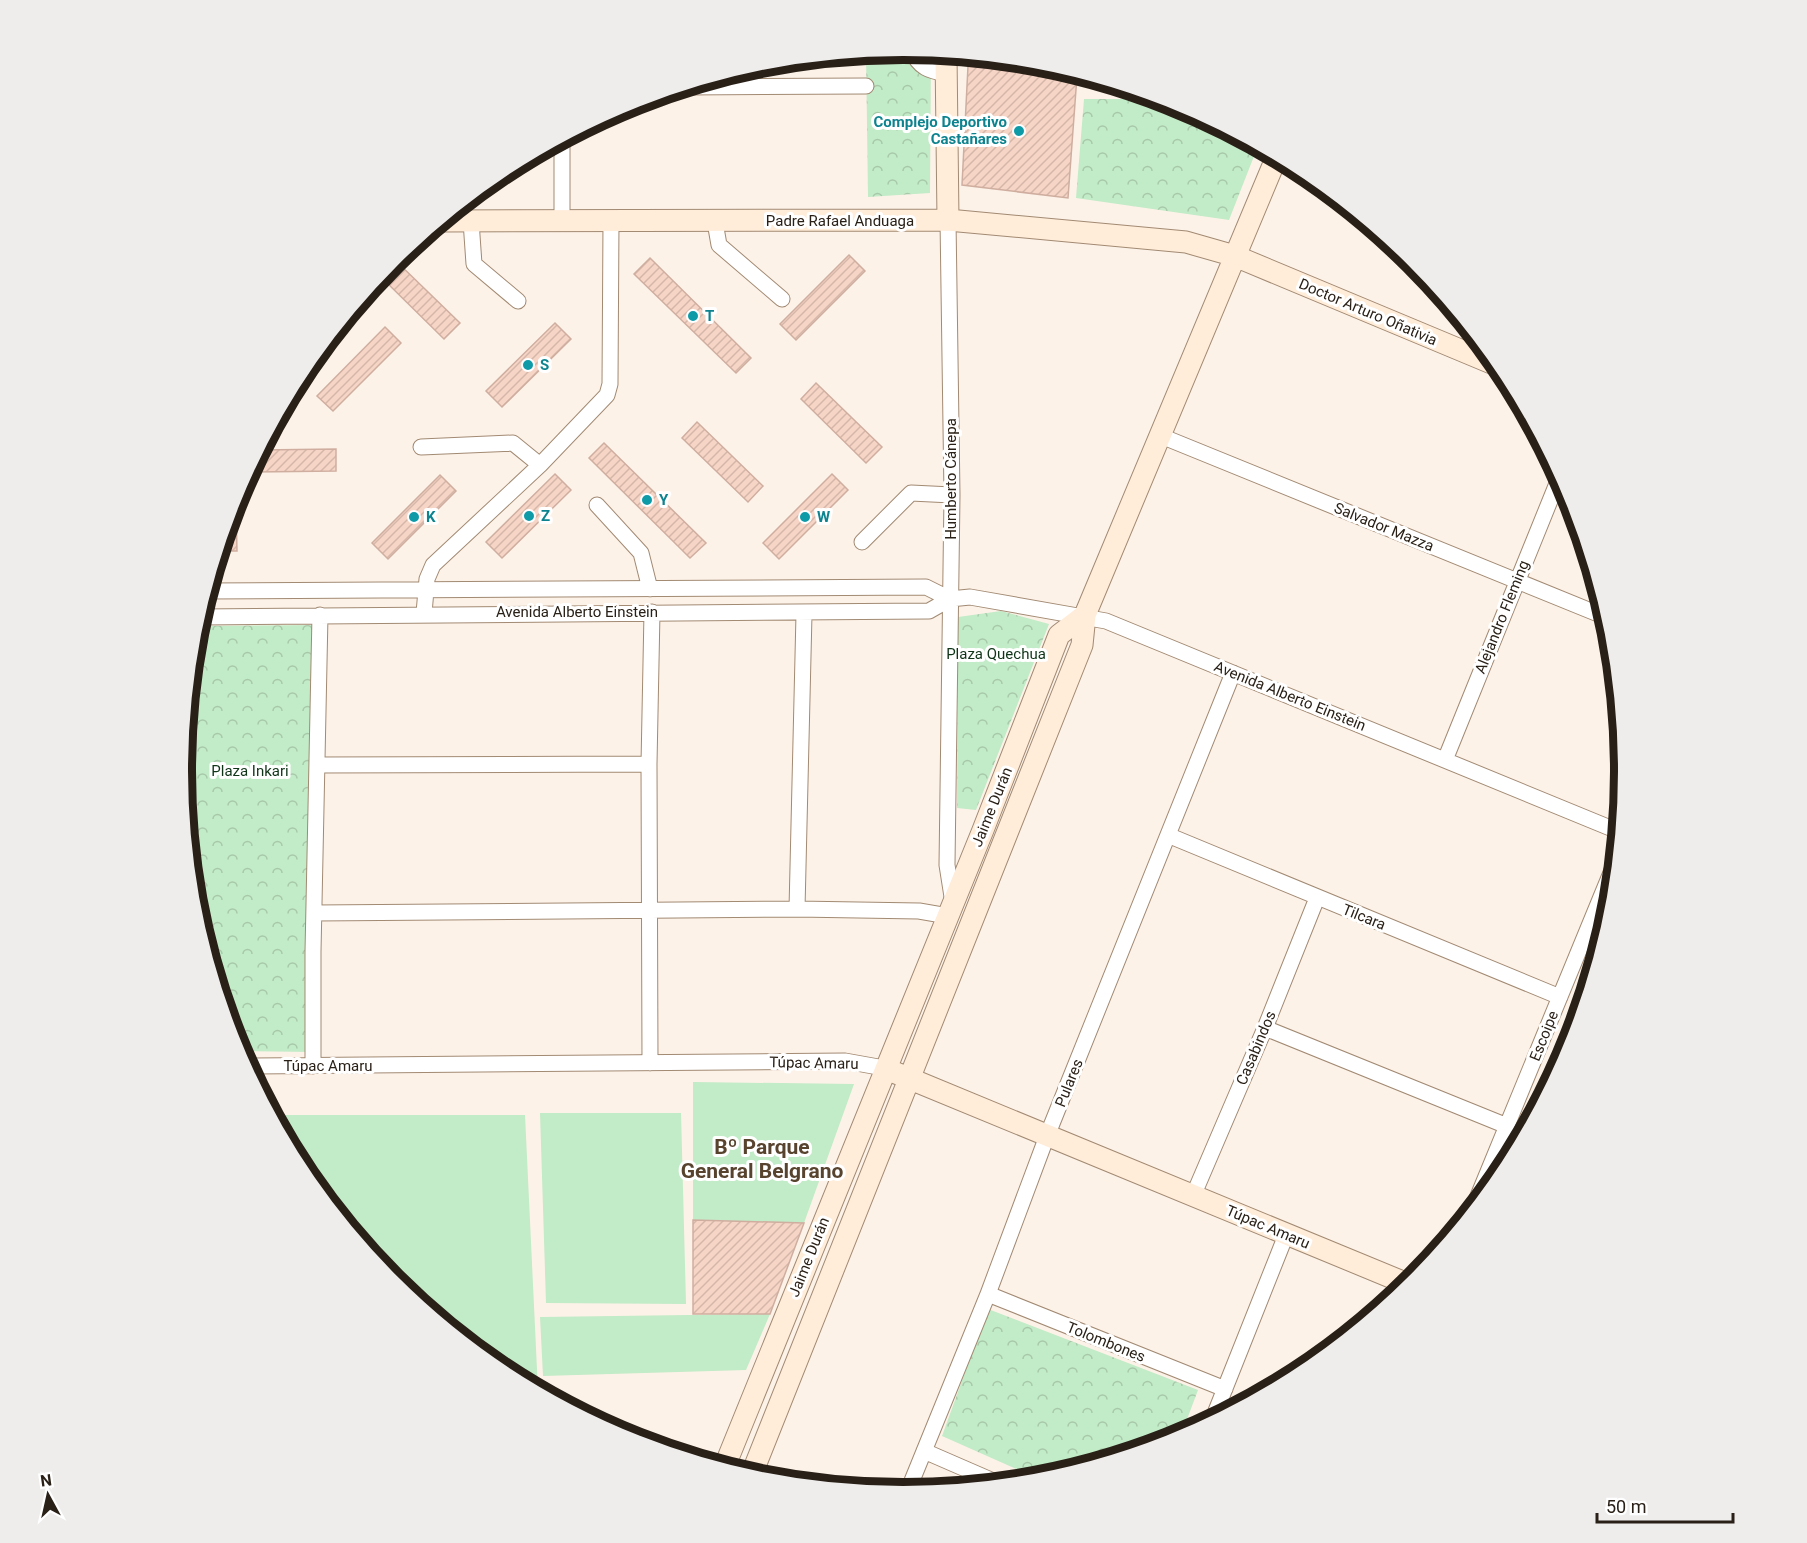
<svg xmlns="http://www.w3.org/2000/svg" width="1807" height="1543" font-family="Roboto,sans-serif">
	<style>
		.green { fill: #c2ebc7 }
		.park { fill: url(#park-crowns) }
		.building { fill: url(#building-hatch); stroke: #cfaea0; stroke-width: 1.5 }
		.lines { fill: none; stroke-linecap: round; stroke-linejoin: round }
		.street-casing { stroke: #a28a73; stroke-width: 17 }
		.secondary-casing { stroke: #a28a73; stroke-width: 23 }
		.street { stroke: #fff; stroke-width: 15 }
		.secondary { stroke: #ffecd9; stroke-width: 21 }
		.culture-dot { fill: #0f9aa8; stroke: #fff; stroke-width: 2 }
		.labels { text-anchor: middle; stroke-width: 6; stroke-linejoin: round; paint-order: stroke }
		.culture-label { font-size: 15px; font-weight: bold; fill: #0d838f; stroke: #fff; text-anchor: start }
		.street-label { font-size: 15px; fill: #292017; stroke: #fff }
		.park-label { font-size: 15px; fill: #0f3418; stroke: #fff }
		.district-label { font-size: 21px; font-weight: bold; fill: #58432e; stroke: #fff }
		.rim { fill: none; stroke: #292017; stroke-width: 8 }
	</style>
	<defs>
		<pattern id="park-crowns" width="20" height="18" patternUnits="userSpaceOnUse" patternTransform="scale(1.5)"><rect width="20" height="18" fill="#c2ebc7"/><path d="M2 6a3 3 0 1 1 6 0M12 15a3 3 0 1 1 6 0" fill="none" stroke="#a7c9aa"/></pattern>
		<pattern id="building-hatch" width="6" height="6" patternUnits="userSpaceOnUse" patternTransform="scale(1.5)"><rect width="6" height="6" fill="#f7d5c6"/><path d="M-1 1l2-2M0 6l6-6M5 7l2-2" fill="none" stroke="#d4b7a9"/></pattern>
	</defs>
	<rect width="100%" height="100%" fill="#fdf2e8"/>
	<path class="green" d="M968 56 1045 63 1061 68 968 61Z
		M693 1082 854 1084 804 1223 693 1220Z
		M540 1113H681L686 1304 546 1303Z
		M273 1115H525L538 1391 502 1372 393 1282 303 1172Z
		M770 1314 746 1370 543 1376 540 1317Z"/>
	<path class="park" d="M904 50 931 52 930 193 868 197 866 53Z
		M1084 99H1161L1180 105 1258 146 1229 220 1076 198Z
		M1001 611 1049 624 976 810 957 808 958 617Z
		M319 625 313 1052 238 1051 195 912 182 771 195 630 197 626Z
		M988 1309 1198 1390 1180 1438 1041 1480 942 1436Z"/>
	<path class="building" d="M968 66 1077 76 1068 198 962 185Z
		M849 255 865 271 796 340 780 324Z
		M650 258 751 358 736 373 634 274Z
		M395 260 460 323 444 339 380 276Z
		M555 323 571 339 502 407 486 391Z
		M385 327 401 343 333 411 317 396Z
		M816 383 882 447 866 463 801 399Z
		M697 422 763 486 748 502 682 438Z
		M604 443 706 543 690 558 589 458Z
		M336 449V471L249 472 260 450Z
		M555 474 571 490 502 558 486 542Z
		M832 474 848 490 779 559 763 543Z
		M440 475 456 491 388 559 372 543Z
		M233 506 236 507 237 551H219Z
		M693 1220 804 1223 770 1314H693Z"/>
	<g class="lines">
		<defs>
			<path id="street" d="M912 50C918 68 930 71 947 74
				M684 87 866 86
				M562 139V220
				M948 220 952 495 947 865 953 903
				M471 221 474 264 518 301
				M715 222 719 245 782 299
				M1161 436 1608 618
				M421 447 513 443 540 465
				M597 505 641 553 650 589
				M862 542 911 493 952 495
				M207 591 926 587 950 599
				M424 613 427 579 433 565 540 465 607 395 610 384 611 221
				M200 617 929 611 950 599 970 597 1106 621 1620 832
				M1445 760 1560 476
				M317 765 649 764
				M1170 836 1560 997
				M797 909 804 614
				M315 913 797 909 919 911 948 916
				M1265 1028 1507 1126
				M650 1063 649 764 652 612
				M246 1066 845 1061 884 1068
				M313 1066V952L320 615
				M1193 1196 1265 1028 1317 898
				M1471 1213 1617 858
				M988 1294 1225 1389
				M1212 1421 1286 1235
				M924 1451 1000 1484
				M907 1493 988 1294 1047 1136 1233 673"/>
			<path id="secondary" d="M946 54 948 220
				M442 221 948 220 1186 242 1235 256 1501 367
				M896 1073 1410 1285
				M724 1468 983 830 1059 635 1085 615
				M751 1476 1082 645 1085 615 1277 156"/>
		</defs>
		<use href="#street" class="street-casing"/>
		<use href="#secondary" class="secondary-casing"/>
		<use href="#street" class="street"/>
		<use href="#secondary" class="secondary"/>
	</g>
	<g class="culture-dot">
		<circle cx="1019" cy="131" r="6"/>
		<circle cx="693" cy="316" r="6"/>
		<circle cx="528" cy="365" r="6"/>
		<circle cx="647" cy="500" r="6"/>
		<circle cx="529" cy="516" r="6"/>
		<circle cx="414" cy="517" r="6"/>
		<circle cx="805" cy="517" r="6"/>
	</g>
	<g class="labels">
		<g class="culture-label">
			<text x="1007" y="127" text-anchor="end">Complejo Deportivo<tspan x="1007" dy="17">Castañares</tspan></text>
			<text x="705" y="321">T</text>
			<text x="540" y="370">S</text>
			<text x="659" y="505">Y</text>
			<text x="541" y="521">Z</text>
			<text x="426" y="522">K</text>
			<text x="817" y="522">W</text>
		</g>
		<g class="street-label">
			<text x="840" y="226">Padre Rafael Anduaga</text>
			<text transform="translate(1368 312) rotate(23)" y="5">Doctor Arturo Oñativia</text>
			<text transform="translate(951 479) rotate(-90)" y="5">Humberto Cánepa</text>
			<text transform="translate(1384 527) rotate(22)" y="5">Salvador Mazza</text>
			<text x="577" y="617">Avenida Alberto Einstein</text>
			<text transform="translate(1502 617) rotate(-68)" y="5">Alejandro Fleming</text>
			<text transform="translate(1290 696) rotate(22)" y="5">Avenida Alberto Einstein</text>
			<text transform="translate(992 807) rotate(-68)" y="5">Jaime Durán</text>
			<text transform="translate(1364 917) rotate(22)" y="5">Tilcara</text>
			<text transform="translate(1544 1036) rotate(-68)" y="5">Escoipe</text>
			<text transform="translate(1256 1048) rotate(-67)" y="5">Casabindos</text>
			<text transform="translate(814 1063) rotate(1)" y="5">Túpac Amaru</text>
			<text x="328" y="1071">Túpac Amaru</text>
			<text transform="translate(1069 1083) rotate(-68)" y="5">Pulares</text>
			<text transform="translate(1268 1227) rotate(23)" y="5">Túpac Amaru</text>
			<text transform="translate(809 1257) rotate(-68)" y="5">Jaime Durán</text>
			<text transform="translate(1106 1342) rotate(22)" y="5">Tolombones</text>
		</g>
		<g class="park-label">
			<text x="996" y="659">Plaza Quechua</text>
			<text x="250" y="776">Plaza Inkari</text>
		</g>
		<g class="district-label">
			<text x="762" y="1154">Bº Parque<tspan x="762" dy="24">General Belgrano</tspan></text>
		</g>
	</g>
	<path d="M0 0H1807V1543H0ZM192 771a711 711 0 1 1 1422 0a711 711 0 1 1-1422 0Z" fill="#eeedec" fill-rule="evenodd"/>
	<path class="rim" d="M192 771a711 711 0 1 1 1422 0a711 711 0 1 1-1422 0Z"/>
	<g transform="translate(48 1495) rotate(352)" stroke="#ffffff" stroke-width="4.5" paint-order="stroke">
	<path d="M0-4.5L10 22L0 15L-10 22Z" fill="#292017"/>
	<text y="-9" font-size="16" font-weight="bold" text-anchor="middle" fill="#292017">N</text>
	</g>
	<path d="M1597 1513v9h136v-9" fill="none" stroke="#292017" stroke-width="3"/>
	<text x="1606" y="1513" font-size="18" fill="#292017" stroke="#ffffff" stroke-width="4.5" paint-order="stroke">50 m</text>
</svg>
